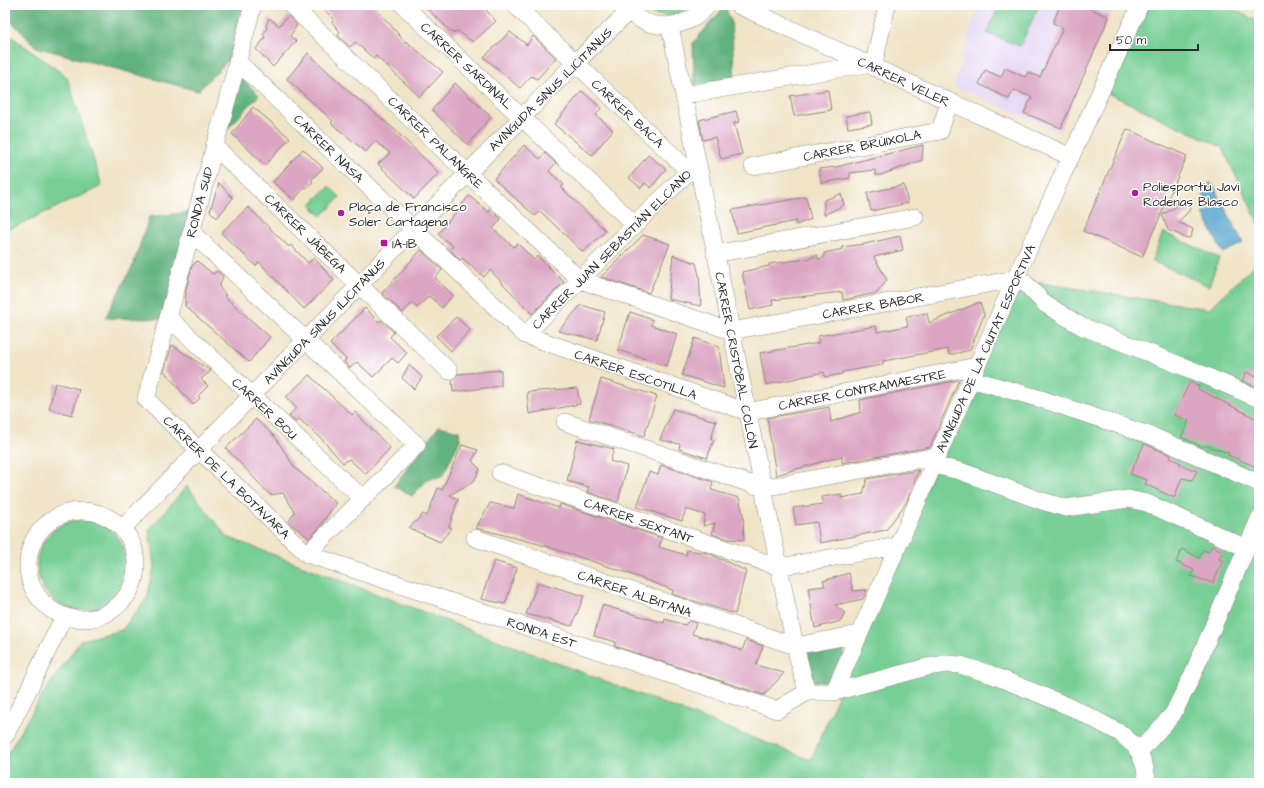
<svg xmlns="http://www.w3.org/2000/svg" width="1264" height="788" font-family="'Architects Daughter',sans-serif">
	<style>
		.built { fill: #e2d4f3 }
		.green { fill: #77cf95; stroke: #517d60 }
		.forest { fill: #61b27e; stroke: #466e54 }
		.water { fill: #52a5cd; stroke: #3e687c }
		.building { fill: #dba6c3 }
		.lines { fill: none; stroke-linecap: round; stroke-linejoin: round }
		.minor-casing { stroke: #8e8879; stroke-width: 18 }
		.minor { stroke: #fff; stroke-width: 17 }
		.poi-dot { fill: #b5179e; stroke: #fff; stroke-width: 1.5 }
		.labels { text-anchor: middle; stroke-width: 3; stroke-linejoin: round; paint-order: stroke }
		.street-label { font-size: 13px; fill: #2b2b2b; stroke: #fff }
		.poi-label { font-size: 13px; fill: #2b2b2b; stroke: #fff; text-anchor: start }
	</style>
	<rect width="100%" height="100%" fill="#fff"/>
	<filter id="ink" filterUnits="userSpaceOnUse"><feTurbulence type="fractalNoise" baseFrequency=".025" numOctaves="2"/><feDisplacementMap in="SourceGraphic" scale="8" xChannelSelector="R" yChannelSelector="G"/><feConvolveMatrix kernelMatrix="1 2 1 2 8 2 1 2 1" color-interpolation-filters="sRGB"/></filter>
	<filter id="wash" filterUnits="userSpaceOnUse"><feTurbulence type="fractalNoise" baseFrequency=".012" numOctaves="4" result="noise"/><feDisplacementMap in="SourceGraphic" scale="16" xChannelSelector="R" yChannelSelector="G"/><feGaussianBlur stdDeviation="0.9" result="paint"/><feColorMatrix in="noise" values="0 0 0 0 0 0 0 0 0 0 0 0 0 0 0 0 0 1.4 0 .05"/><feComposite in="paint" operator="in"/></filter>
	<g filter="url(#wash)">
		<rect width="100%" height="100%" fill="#f0e4c7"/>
		<path class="built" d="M978 5H1114L1059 132 954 86Z"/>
		<path class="green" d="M635 5H692C675 19 652 19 635 5Z
			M999 5H1039L1020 46 987 33Z
			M1140 5H1224L1259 22V224L1222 147 1101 90Z
			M5 32 67 77 102 186 5 231Z
			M329 186 340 197 322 216 310 205Z
			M1163 232 1219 258 1209 286 1152 261Z
			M1259 261V783H5V758L39 700 81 640 122 630 147 598 154 567 149 530 187 486 227 537 811 760 1015 279 1209 309Z
			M37 565a45 45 0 1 1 90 0a45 45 0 1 1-90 0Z"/>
		<path class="forest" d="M5 5H244L229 59 198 91 36 47 5 15Z
			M725 6 731 21 735 80 694 85 693 43Z
			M241 78 259 95 223 134Z
			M191 212 162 319 105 318 134 263 149 217Z
			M439 426 459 431 460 440 442 477 429 478 412 496 394 486Z
			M843 641 844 655 828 682 807 681V651Z"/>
		<path class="water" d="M1210 183 1214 186 1219 198 1207 204 1203 195 1207 185Z
			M1223 204 1243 243 1223 253 1203 214Z"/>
		<g id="blocks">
			<path class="building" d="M319 5H373L406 43V41L443 72 420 97 376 56 374 59 355 42 350 47 338 36 340 32 332 22 334 19Z
				M423 5H487L485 9 496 21 473 42 458 31 453 33Z
				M1060 5H1082L1109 17 1061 128 1024 113 1032 97 1014 90 1009 99 979 84 985 70 1001 77 1005 68 1025 77 1028 72 1040 77 1063 28 1053 23Z
				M288 16 297 25 290 36 296 41 273 67 256 49 265 38 263 34 267 29 266 26 269 18 279 26Z
				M510 32 527 45 533 36 556 58 537 79 531 76 520 88 484 57Z
				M308 53 354 96 394 129 439 173 414 199 378 164 390 153 375 141 366 152 331 123 333 121 287 79Z
				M455 83 491 117 468 145 432 110Z
				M828 90 831 110 794 116 790 96Z
				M582 91 601 108 596 115 613 130 592 155 554 124Z
				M253 107 290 138 265 165 232 134Z
				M736 111 739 122 734 123 742 154 721 159 715 137 703 140 699 120Z
				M870 112 872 124 848 128 846 116Z
				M1127 129 1187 156 1142 257 1083 231Z
				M524 145 540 159 545 153 556 163 549 171 564 185 561 187 606 231 583 252 540 211 535 216 494 179Z
				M923 145 922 160 881 175H876L875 170 850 173V178L821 183 819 169 836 167Z
				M303 149 323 168 311 180 313 182 306 188 305 187 294 200 273 182Z
				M648 155 666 169 651 188 645 183 641 188 629 178Z
				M219 183 233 198 217 218 210 211Z
				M904 185 908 203 871 211 867 193Z
				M841 194 844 205 824 215V200Z
				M469 196 489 212 491 209 501 219 493 229 514 247 517 243 534 260 538 256 564 282 532 314 490 270 484 277 462 258 460 260 450 250 453 246 438 234Z
				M806 197 811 219 796 225V221L737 233 732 210Z
				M1184 202 1189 204 1190 210 1178 222 1193 229 1191 237 1187 238 1168 230 1162 215Z
				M248 207 289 247 291 245 308 263 314 258 334 280 304 309 259 262 256 266 221 233Z
				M643 235 670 244 649 293 601 277Z
				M900 236 903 250 874 257 887 280 877 293 843 300 842 292 772 300 773 305 750 310 742 272 769 266V264L807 259 818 255V259L824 258V253L843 249 842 247 865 244Z
				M421 250 442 270 435 278 453 295 442 308 429 296 417 308 412 303 403 313 382 293Z
				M673 255 696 263 699 275 701 306 668 299Z
				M197 261 213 274 217 271 223 276 219 287 226 295 224 296 270 337 249 362 185 306 186 289 192 266Z
				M980 302 984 315 970 350 949 355 948 349 883 361V365L842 372V374L825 377 824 372 766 385 760 353 819 343 818 336 876 326 877 332 908 326 906 317 927 313 929 323Z
				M581 305 605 312 597 340 558 331Z
				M365 308 379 322 381 320 394 332 390 337 407 353 398 363 392 358 373 377 357 362 350 368 344 362 346 359 330 344Z
				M630 312 653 320 651 325 677 334 667 366 618 350Z
				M456 317 470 330 451 351 436 336Z
				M695 338 719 347 724 388 682 375Z
				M172 345 211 371 201 379 208 386 198 396 200 398 193 405 164 371Z
				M409 365 422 377 414 389 402 378Z
				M501 370V386L453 392 452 380 458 374Z
				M1246 372 1259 378V388L1242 381Z
				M309 375 352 415 355 412 390 448 366 474 349 459 343 463 319 436 299 419 295 422 289 416 296 408 286 397Z
				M601 379 657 396 644 436 589 419Z
				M959 380 930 447 842 463V456L776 475 767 418 829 407 831 422 861 412 860 400Z
				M1190 382 1199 386 1198 389 1259 420V468L1228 455 1229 453 1204 445 1202 447 1181 437 1189 421 1174 415Z
				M55 383 79 389 72 415 49 409Z
				M577 388 580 404 529 414 527 392Z
				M673 409 716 421 711 439 714 440 707 458 679 449 680 444 660 440Z
				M256 419 275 437 295 468 336 503 318 529 309 538 288 522 295 512 283 493 270 495 226 448Z
				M577 440 614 449 610 461 627 466 618 502 587 492 589 487 567 481Z
				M1144 444 1171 455 1170 458 1181 463 1180 465 1197 471 1192 480 1182 478 1174 498 1145 484 1147 480 1130 474Z
				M462 445 478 450 472 461 480 469 474 481 450 495 458 499 449 527 452 528 440 542 409 528 423 514 427 516 438 488 442 490Z
				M661 465 713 482 711 490 739 498 743 514 744 540 728 539 712 534 715 523 703 526 705 515 686 509 682 521 637 507 649 472 658 475Z
				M919 470 906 503 886 530 820 543 817 522 796 525 793 508 823 504 822 497 841 494V498L863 494 867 479Z
				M518 494 559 508 560 504 662 538 659 547 686 555 687 550 708 553 746 571 735 614 672 594 673 590 619 570 539 544 476 528 490 503 514 508Z
				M1211 546 1223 551 1219 559 1223 561 1213 583 1191 576 1194 570 1176 562 1182 549 1199 558 1203 550 1209 552Z
				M494 561 517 568 505 604 481 599Z
				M849 573 853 591 867 590 863 599 835 605 845 613 841 621 815 628 808 588 825 586 823 581Z
				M538 582 584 596 572 626 526 614Z
				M602 605 664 623 665 619 685 625 689 621 696 623 692 634 727 644 742 651 746 640 763 646 756 665 784 673 764 695 614 646 616 642 594 636Z"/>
		</g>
	</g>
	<g filter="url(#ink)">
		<use href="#blocks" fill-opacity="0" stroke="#8e8879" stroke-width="1"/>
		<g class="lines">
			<defs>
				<path id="minor" d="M253 5 146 399 307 554 777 710 807 692H834L927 667 946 664 960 665 990 674 1075 709 1120 733 1134 745 1139 752 1144 764 1148 783
					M291 5 580 280 731 331 1015 279 1024 282 1045 304 1081 326 1197 372 1259 399
					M403 5 635 225
					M515 5 689 171
					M622 5C645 32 685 33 708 5
					M738 5 1071 157
					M670 26 763 488 795 646 807 692
					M237 61 525 335 748 412 977 366
					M873 67 887 5
					M684 95 867 64
					M214 146 449 371
					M753 166 940 131 949 102
					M191 232 417 445 307 554
					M715 254 915 217
					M168 317 363 499
					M525 335 697 163
					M971 379 1041 399 1152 436 1259 483
					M565 422 763 488 937 456
					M933 465 960 471 1039 500 1066 508 1128 499 1147 503 1246 548
					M500 473 779 567 897 546
					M28 565a54 54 0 1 1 108 0a54 54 0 1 1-108 0Z
					M122 529 575 63 628 12
					M475 538 795 646 859 634
					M834 692 1015 279 1140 5
					M5 736 32 683 64 616
					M1139 752 1173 714 1192 676 1259 519"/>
			</defs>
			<use href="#minor" class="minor-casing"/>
			<use href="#minor" class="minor"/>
		</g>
	</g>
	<g class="poi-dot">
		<circle cx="1135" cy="193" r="4"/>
		<circle cx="341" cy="213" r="4"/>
		<rect x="380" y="239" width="8" height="8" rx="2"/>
	</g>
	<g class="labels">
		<g class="street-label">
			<text transform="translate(467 65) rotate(43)" y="5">CARRER SARDINAL</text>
			<text transform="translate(904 81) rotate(25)" y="5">CARRER VELER</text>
			<text transform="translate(550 89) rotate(-45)" y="5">AVINGUDA SINUS ILICITANUS</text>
			<text transform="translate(628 113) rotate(43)" y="5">CARRER BACA</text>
			<text transform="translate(436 142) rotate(44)" y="5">CARRER PALANGRE</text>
			<text transform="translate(862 145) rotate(-11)" y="5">CARRER BRÚIXOLA</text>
			<text transform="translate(329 148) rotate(44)" y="5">CARRER NASA</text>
			<text transform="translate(199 202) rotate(-75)" y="5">RONDA SUD</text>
			<text transform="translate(306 233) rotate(44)" y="5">CARRER JÁBEGA</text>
			<text transform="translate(611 249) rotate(-45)" y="5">CARRER JUAN SEBASTIÁN ELCANO</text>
			<text transform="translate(873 305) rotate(-10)" y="5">CARRER BABOR</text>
			<text transform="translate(324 321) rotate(-46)" y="5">AVINGUDA SINUS ILICITANUS</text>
			<text transform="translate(985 348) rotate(-66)" y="5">AVINGUDA DE LA CIUTAT ESPORTIVA</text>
			<text transform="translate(737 360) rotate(79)" y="5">CARRER CRISTÓBAL COLÓN</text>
			<text transform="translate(636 374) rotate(19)" y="5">CARRER ESCOTILLA</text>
			<text transform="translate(862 389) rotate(-11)" y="5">CARRER CONTRAMAESTRE</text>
			<text transform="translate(265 408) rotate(43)" y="5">CARRER BOU</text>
			<text transform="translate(227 477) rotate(44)" y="5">CARRER DE LA BOTAVARA</text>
			<text transform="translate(639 520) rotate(19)" y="5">CARRER SEXTANT</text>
			<text transform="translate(635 593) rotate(19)" y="5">CARRER ALBITANA</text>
			<text transform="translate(542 632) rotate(18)" y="5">RONDA EST</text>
		</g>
		<g class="poi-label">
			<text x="1143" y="191">Poliesportiu Javi<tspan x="1143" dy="15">Ródenas Blasco</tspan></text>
			<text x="349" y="211">Plaça de Francisco<tspan x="349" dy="15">Soler Cartagena</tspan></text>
			<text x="392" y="248">1A-1B</text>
		</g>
	</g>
	<rect width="1264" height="788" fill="none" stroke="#fff" stroke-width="20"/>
	<path d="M1110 44v6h88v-6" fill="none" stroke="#2b2b2b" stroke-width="2"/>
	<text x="1116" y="44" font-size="12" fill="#2b2b2b" stroke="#ffffff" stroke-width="3" paint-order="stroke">50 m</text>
</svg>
